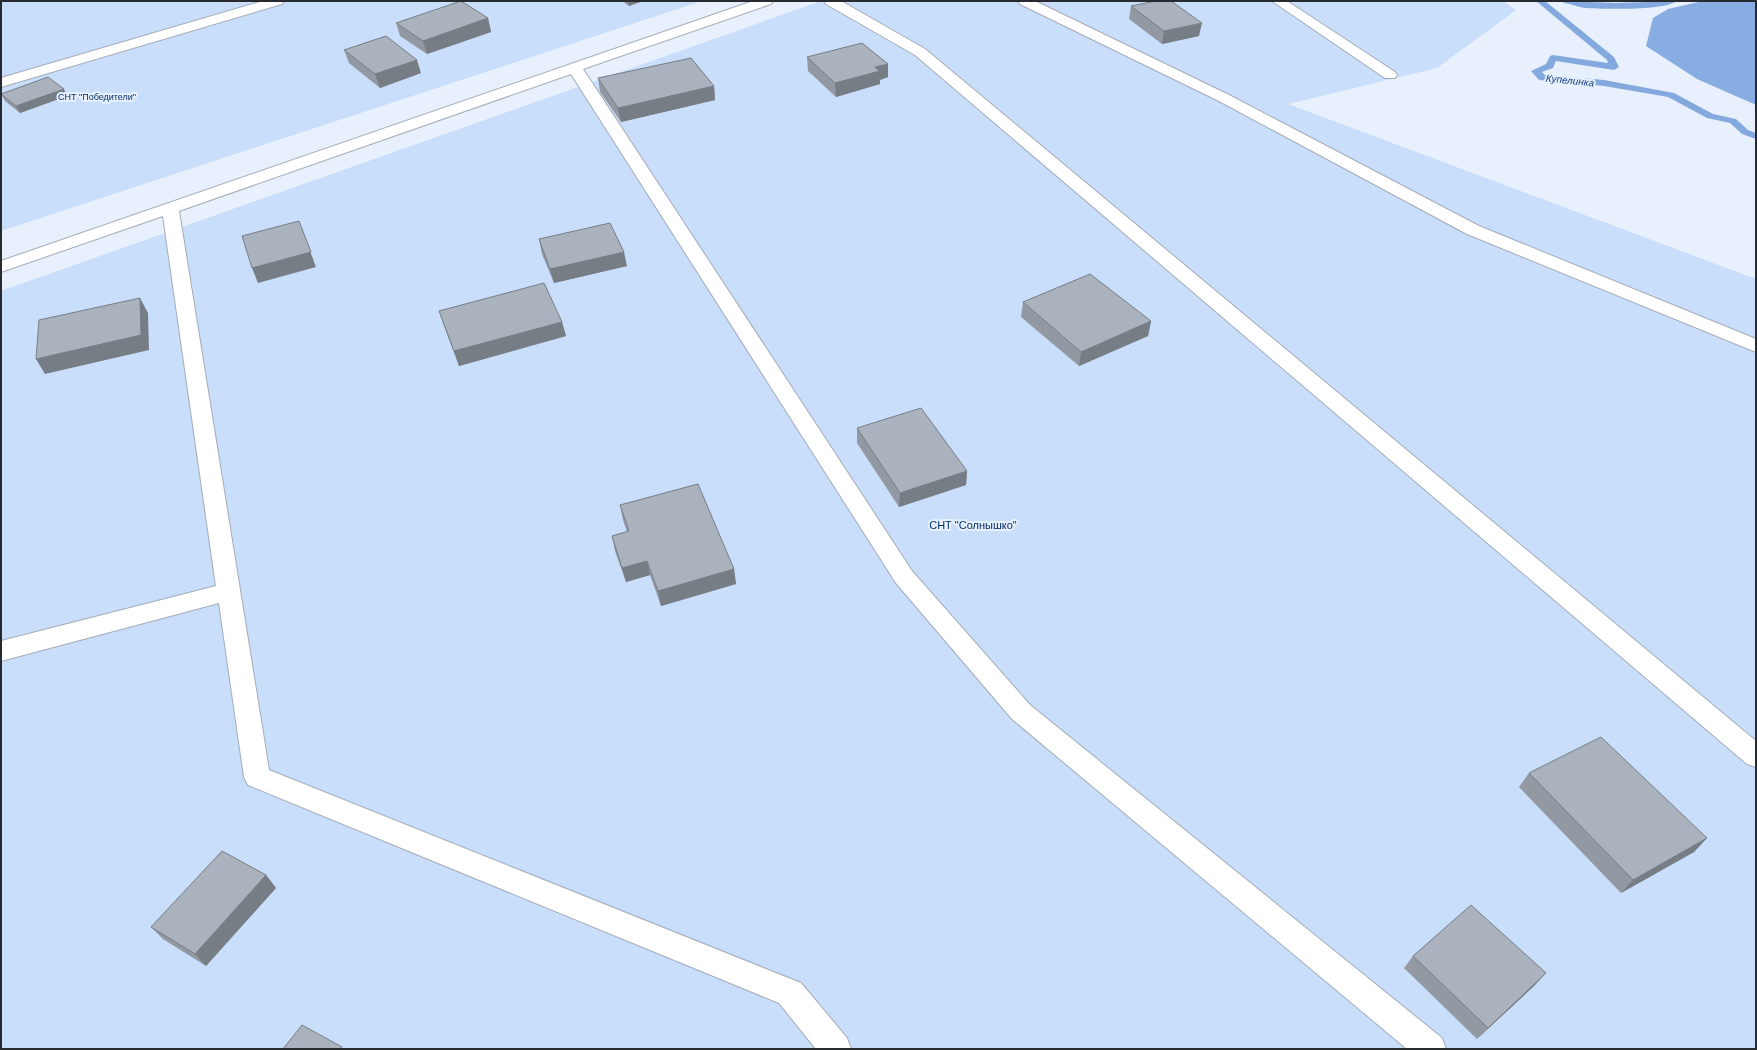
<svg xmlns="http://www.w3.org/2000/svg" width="1757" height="1050" font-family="Helvetica,sans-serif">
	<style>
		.green { fill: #c9defb }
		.forest { fill: #87ade3 }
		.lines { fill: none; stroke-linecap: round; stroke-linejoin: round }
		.stream { fill: #84a9df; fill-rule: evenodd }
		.lane-casing { stroke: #a4acb8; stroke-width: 2 }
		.street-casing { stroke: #a4acb8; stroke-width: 2 }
		.lane { fill: #fff; fill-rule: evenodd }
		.street { fill: #fff; fill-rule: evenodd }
		.wall { fill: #9299a3 }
		.shaded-wall { fill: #777d85 }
		.building { fill: #aab2be; stroke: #777d85 }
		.labels { text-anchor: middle; stroke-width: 4; stroke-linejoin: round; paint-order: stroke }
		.far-park-label { font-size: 9px; fill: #002e6c; stroke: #e8f0fd }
		.far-water-label { font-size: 10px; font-style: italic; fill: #0f3f7f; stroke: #e8f0fd }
		.park-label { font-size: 11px; fill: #002e6c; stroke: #e8f0fd }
	</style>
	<rect width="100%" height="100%" fill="#e8f0fd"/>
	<path class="green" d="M1 1H702L1 231Z
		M821 1H1503L1516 10 1437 68 1288 104 1756 279V1049H1V291Z"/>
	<path class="forest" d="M1703 1H1756V105L1697 79 1646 46 1653 18 1668 9Z"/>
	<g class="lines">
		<path class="stream" d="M1536 1H1545L1614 57 1619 67 1614 70 1556 61 1553 68 1542 72 1545 75 1604 80 1674 93 1713 114 1736 119 1748 130 1756 133V139L1742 134 1730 123 1707 118 1668 97 1604 86 1539 80 1531 71 1546 64 1550 56 1553 55 1608 63 1607 60Z
			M1563 1 1616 3 1676 1C1666 11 1601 9 1585 8 1578 7 1571 4 1564 3Z"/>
		<defs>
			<path id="lane" d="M1272 1H1287L1395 72 1397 75 1395 78H1385Z"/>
			<path id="street" d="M263 1H284L282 4 1 87V78Z
				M753 1H773L771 4 583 69 912 571 1030 705 1442 1038 1446 1049H1407L1012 719 896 583 571 74 179 211 269 770 801 983 847 1038 851 1049H816L779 1003 248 785 244 777 219 603 1 661V641L216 586 163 216 1 272V261Z
				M824 1H841L925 49 1756 741V767L1747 764 915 55 826 4Z
				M1018 1H1035L1229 95 1479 226 1756 339V352L1467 234 1219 101 1020 4Z"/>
		</defs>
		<use href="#lane" class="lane-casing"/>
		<use href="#street" class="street-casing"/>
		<use href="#lane" class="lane"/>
		<use href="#street" class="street"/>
	</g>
	<path class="wall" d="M622 1H643L629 6Z
		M1131 6 1199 36 1162 44 1129 19Z
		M488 18 491 32 427 54 400 36 396 23Z
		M344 50 421 73 380 88 349 63Z
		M807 57 888 77 880 80V84L836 97 808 71Z
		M598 78 714 86 715 100 621 122 600 92Z
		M1 94 67 96 20 113 5 101Z
		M539 239 627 266 554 283 542 254Z
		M1023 302 1151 321 1148 336 1079 366 1021 317Z
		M439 311 562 322 566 336 459 366 444 326Z
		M857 428 967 471 966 485 899 507 857 443Z
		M620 505 734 569 736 584 661 606 650 575 626 582 615 551 612 536 627 532 623 520Z
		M1529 773 1707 838 1694 852 1621 893 1519 787Z
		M266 875 276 888 206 966 163 939 151 927Z
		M1413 956 1535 985 1477 1039 1404 968Z"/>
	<path class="shaded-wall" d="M628 1H643L629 6Z
		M488 18 491 32 427 54 423 41Z
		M1202 23 1199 36 1162 44 1164 31Z
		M417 60 421 73 380 88 375 74Z
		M888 64V77L880 80V84L836 97 835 83 875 67Z
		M714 86 715 100 621 122 618 108Z
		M64 89 67 96 20 113 16 106Z
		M299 221 316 267 258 283 252 268Z
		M624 252 627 266 554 283 550 269Z
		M140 298 148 313 149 350 45 374 36 359Z
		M1151 321 1148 336 1079 366 1081 352Z
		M562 322 566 336 459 366 454 351Z
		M967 471 966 485 899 507 900 493Z
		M647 561 650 575 626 582 622 568Z
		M734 569 736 584 661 606 658 591Z
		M1707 838 1694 852 1621 893 1633 880Z
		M266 875 276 888 206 966 195 954Z
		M1546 973 1535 985 1477 1039 1488 1028Z"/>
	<path class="building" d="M461 1 488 18 423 41 396 23Z
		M1156 1H1171L1202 23 1164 31 1131 6Z
		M386 36 417 60 375 74 344 50Z
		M862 43 888 64 875 67 880 71 835 83 807 57Z
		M691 58 714 86 618 108 598 78Z
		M48 77 64 89 16 106 1 94Z
		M299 221 311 252 252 268 242 236Z
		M610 223 624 252 550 269 539 239Z
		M1090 274 1151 321 1081 352 1023 302Z
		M544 283 562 322 454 351 439 311Z
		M140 298 141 335 36 359 39 320Z
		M921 408 967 471 900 493 857 428Z
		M698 484 734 569 658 591 647 561 622 568 612 536 629 531 620 505Z
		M1601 737 1707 838 1633 880 1529 773Z
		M222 851 266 875 195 954 151 927Z
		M1471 905 1546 973 1488 1028 1413 956Z
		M302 1025 342 1047 341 1049H283Z"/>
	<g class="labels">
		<g class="far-park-label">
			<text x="97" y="100">СНТ "Победители"</text>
		</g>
		<g class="far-water-label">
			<text transform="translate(1570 80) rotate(6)" y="4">Купелинка</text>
		</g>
		<g class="park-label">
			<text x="973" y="529">СНТ "Солнышко"</text>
		</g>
	</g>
	<rect width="1757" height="1050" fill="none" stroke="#272a2f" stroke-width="4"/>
</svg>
